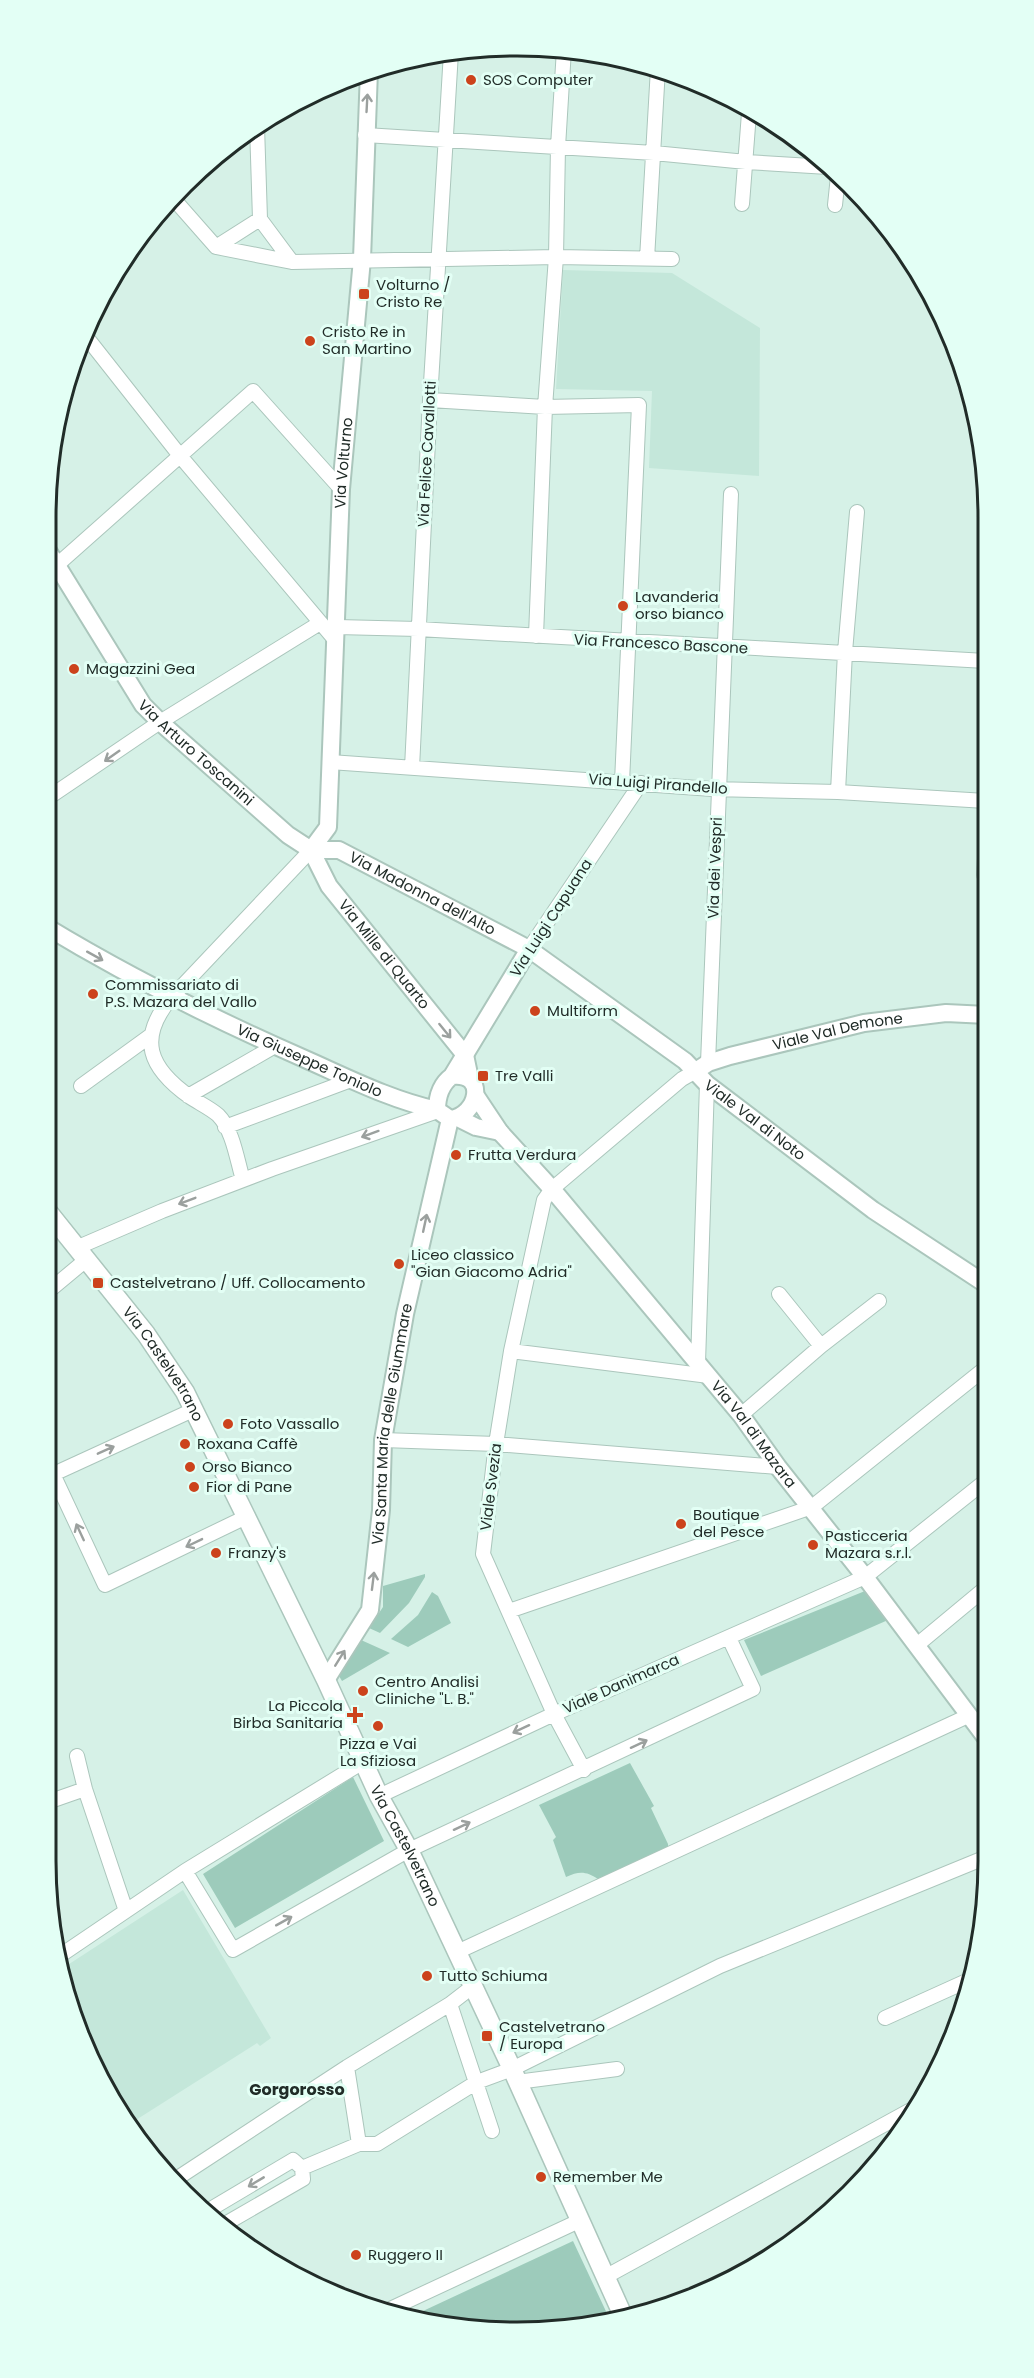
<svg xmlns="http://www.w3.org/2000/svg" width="1034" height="2378" font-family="Poppins,sans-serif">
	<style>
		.built { fill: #c4e7da }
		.green { fill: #9dcbbb }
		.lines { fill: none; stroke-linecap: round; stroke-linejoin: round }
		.minor-casing { stroke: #abc6bc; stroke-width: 16 }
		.tertiary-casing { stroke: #abc6bc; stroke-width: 20 }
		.secondary-casing { stroke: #abc6bc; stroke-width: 21 }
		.minor { stroke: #fff; stroke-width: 14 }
		.tertiary { stroke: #fff; stroke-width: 16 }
		.secondary { stroke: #fff; stroke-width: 18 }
		.oneway { stroke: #9ba09e }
		.poi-dot { fill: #cc431c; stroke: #e3fff5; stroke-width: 2 }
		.labels { text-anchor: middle; stroke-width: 6; stroke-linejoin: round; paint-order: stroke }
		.poi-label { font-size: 15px; fill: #212c28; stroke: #e3fff5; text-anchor: start }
		.street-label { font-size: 15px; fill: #212c28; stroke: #e3fff5 }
		.neighbourhood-label { font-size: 16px; font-weight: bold; fill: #212c28; stroke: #e3fff5 }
		.rim { fill: none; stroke: #212c28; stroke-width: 3 }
	</style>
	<rect width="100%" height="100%" fill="#d6f1e7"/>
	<path class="built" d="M563 270 672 273 760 328 759 476 649 468 652 391 556 389Z
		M183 1890 271 2038 260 2046 257 2043 128 2125 108 2097 70 2013 63 1968Z"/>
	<path class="green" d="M425 1574V1577L409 1603 380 1633 369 1628 383 1607V1586Z
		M865 1591 888 1620 761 1676 744 1640Z
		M432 1592 438 1596 451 1623 408 1647 391 1639 418 1615Z
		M361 1640 390 1653 342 1681 339 1676Z
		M630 1763 654 1806 651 1808 668 1844V1850L598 1879C586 1871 579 1871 566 1877L553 1840 556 1837 539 1805Z
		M353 1777 384 1841 235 1928 203 1874Z
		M573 2241 611 2322 579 2329 425 2324 408 2318Z"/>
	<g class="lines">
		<defs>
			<path id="minor" d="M257 126 260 219
				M365 135 654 153 746 162 828 167
				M172 197 216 247 292 262 556 257 672 259
				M742 204 749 113
				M835 205 838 176
				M260 219 292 262
				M216 247 260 219
				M647 259 658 68
				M84 334 181 457 336 641
				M430 400 545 407 639 405 622 782
				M57 565 253 391 341 489
				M337 627 418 629 986 661
				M536 636 545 407 556 257 558 147 564 49
				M330 762 712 789 838 792 986 801
				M412 768 430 400 451 52
				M838 792 845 652 857 512
				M45 800 160 722 320 623
				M984 875 986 842
				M529 949 641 783
				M708 1063 731 494
				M81 1086 150 1036
				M188 1096 275 1046
				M225 1127 351 1080
				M243 1180C237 1160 233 1130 218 1115 210 1108 199 1103 190 1097 149 1068 137 1039 171 998L311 850
				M76 1248 162 1211 272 1169 438 1111
				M45 1294 86 1260
				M779 1294 821 1346
				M511 1351 709 1376
				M698 1363 707 1084
				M741 1415 821 1346 879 1301
				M383 1440 496 1444 778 1467
				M45 1457 105 1585 246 1517
				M47 1477 193 1410
				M509 1611 812 1507 988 1366
				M917 1645 988 1586
				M77 1756 85 1789 126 1911
				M584 1770 554 1714 483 1554 496 1444 511 1351 544 1200 552 1189 682 1079 696 1071
				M379 1796 554 1714 865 1577 988 1479
				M45 1803 85 1789
				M185 1871 233 1950 409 1850 753 1689 729 1638
				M457 1952 968 1716
				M61 1955 185 1871 363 1762
				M450 2004 492 2131
				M885 2018 969 1980
				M347 2067 359 2144
				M517 2082 617 2069
				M302 2168 359 2144H377L477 2082 512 2069 720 1966 989 1856
				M173 2181 347 2067 450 2004 472 1987
				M209 2210 293 2160 302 2168 303 2179 225 2224
				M605 2277 920 2105
				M388 2310 579 2221"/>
			<g id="tertiary">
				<path id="s1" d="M45 546 143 705 160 722 288 835 311 850 329 886 465 1055 470 1079"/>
				<path id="s2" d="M311 850H339L529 949 685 1061 707 1084 873 1210 987 1285"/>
				<path id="s3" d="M311 850 328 827 341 489 362 259 369 71"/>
				<path id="s4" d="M45 926C129 977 216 1020 305 1059 348 1078 391 1100 437 1110"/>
				<path id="s5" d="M696 1071 708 1063 730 1056 864 1023 946 1013 987 1015"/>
				<path d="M452 1076C488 1072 478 1116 450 1119L437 1110C437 1096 441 1084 452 1076L529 949"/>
				<path id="s6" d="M476 1096 500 1132 552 1189 741 1415 778 1467 865 1577 989 1742"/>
				<path d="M458 1118 476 1127 500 1132"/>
				<path id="s7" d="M326 1680 370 1610 381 1510 383 1440 405 1314 450 1119"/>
			</g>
			<g id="secondary">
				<path id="s8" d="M45 1208 146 1334 185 1392 326 1680 379 1796 409 1850 512 2069 624 2318"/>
			</g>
		</defs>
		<use href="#minor" class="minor-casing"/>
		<use href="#tertiary" class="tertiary-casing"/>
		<use href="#secondary" class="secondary-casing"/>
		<use href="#minor" class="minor"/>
		<use href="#tertiary" class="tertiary"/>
		<use href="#secondary" class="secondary"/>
	</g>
	<defs><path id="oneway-shaft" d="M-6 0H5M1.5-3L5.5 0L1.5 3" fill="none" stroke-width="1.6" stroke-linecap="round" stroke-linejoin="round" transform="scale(1.5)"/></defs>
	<g class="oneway">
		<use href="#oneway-shaft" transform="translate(367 103) rotate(-87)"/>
		<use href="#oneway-shaft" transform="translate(112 756) rotate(145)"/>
		<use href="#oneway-shaft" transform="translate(95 956) rotate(29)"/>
		<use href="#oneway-shaft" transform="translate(445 1031) rotate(51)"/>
		<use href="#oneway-shaft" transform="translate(370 1134) rotate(160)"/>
		<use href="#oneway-shaft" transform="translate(187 1201) rotate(159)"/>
		<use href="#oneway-shaft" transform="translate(425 1223) rotate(-78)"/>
		<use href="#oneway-shaft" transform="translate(106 1450) rotate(-24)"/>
		<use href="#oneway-shaft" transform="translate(80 1532) rotate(-115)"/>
		<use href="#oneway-shaft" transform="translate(194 1543) rotate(154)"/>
		<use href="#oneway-shaft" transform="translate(373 1581) rotate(-83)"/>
		<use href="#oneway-shaft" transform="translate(340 1658) rotate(-58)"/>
		<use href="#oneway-shaft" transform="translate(521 1729) rotate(155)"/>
		<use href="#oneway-shaft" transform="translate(639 1744) rotate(-25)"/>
		<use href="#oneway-shaft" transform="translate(462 1826) rotate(-25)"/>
		<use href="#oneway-shaft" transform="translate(284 1921) rotate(-29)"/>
		<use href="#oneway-shaft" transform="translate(256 2182) rotate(149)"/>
	</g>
	<g class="poi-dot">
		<circle cx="471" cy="80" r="6"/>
		<rect x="358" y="288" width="12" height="12" rx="3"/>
		<circle cx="310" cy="341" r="6"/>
		<circle cx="623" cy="606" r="6"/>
		<circle cx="74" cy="669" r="6"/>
		<circle cx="93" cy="994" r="6"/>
		<circle cx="535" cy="1011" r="6"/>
		<rect x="477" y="1070" width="12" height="12" rx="3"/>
		<circle cx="456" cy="1155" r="6"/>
		<circle cx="399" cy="1264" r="6"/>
		<rect x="92" y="1277" width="12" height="12" rx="3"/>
		<circle cx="228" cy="1424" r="6"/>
		<circle cx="185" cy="1444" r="6"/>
		<circle cx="190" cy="1467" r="6"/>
		<circle cx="194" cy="1487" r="6"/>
		<circle cx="681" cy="1524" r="6"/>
		<circle cx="813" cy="1545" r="6"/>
		<circle cx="216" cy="1553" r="6"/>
		<circle cx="363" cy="1691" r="6"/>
		<path d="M352 1706h6v6h6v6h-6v6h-6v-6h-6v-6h6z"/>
		<circle cx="378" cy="1726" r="6"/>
		<circle cx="427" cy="1976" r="6"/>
		<rect x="481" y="2030" width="12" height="12" rx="3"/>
		<circle cx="541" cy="2177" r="6"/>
		<circle cx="356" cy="2255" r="6"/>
	</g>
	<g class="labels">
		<g class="poi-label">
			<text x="483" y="85">SOS Computer</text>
			<text x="376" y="290">Volturno /<tspan x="376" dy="17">Cristo Re</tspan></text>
			<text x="322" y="337">Cristo Re in<tspan x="322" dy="17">San Martino</tspan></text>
			<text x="635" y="602">Lavanderia<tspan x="635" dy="17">orso bianco</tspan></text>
			<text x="86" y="674">Magazzini Gea</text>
			<text x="105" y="990">Commissariato di<tspan x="105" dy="17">P.S. Mazara del Vallo</tspan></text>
			<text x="547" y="1016">Multiform</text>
			<text x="495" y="1081">Tre Valli</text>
			<text x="468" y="1160">Frutta Verdura</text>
			<text x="411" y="1260">Liceo classico<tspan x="411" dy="17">"Gian Giacomo Adria"</tspan></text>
			<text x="110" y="1288">Castelvetrano / Uff. Collocamento</text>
			<text x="240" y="1429">Foto Vassallo</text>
			<text x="197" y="1449">Roxana Caffè</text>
			<text x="202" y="1472">Orso Bianco</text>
			<text x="206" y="1492">Fior di Pane</text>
			<text x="693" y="1520">Boutique<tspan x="693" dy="17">del Pesce</tspan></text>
			<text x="825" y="1541">Pasticceria<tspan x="825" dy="17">Mazara s.r.l.</tspan></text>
			<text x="228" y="1558">Franzy's</text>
			<text x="375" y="1687">Centro Analisi<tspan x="375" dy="17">Cliniche "L. B."</tspan></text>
			<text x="343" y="1711" text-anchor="end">La Piccola<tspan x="343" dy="17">Birba Sanitaria</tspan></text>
			<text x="378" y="1749" text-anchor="middle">Pizza e Vai<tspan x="378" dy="17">La Sfiziosa</tspan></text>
			<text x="439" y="1981">Tutto Schiuma</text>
			<text x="499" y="2032">Castelvetrano<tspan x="499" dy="17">/ Europa</tspan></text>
			<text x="553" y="2182">Remember Me</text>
			<text x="368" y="2260">Ruggero II</text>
		</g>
		<g class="street-label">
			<text transform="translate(427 454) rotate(-87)" y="5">Via Felice Cavallotti</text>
			<text dy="5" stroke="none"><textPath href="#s3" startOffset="393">Via Volturno</textPath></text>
			<text transform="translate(661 644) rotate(3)" y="5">Via Francesco Bascone</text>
			<text dy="5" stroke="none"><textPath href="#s1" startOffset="258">Via Arturo Toscanini</textPath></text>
			<text transform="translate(658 784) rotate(4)" y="5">Via Luigi Pirandello</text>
			<text transform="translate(715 868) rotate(-88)" y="5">Via dei Vespri</text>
			<text dy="5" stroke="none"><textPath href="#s2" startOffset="122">Via Madonna dell'Alto</textPath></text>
			<text transform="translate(551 918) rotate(-57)" y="5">Via Luigi Capuana</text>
			<text dy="5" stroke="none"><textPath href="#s1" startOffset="537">Via Mille di Quarto</textPath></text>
			<text dy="5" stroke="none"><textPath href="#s5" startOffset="148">Viale Val Demone</textPath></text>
			<text dy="5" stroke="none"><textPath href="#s4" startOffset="297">Via Giuseppe Toniolo</textPath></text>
			<text dy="5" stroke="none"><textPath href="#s2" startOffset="526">Viale Val di Noto</textPath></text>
			<text dy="5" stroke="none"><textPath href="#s8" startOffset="196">Via Castelvetrano</textPath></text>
			<text dy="5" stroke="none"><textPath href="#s7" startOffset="270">Via Santa Maria delle Giummare</textPath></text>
			<text dy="5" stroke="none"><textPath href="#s6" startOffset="438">Via Val di Mazara</textPath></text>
			<text transform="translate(491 1487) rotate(-83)" y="5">Viale Svezia</text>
			<text transform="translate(621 1684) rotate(-24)" y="5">Viale Danimarca</text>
			<text dy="5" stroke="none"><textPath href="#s8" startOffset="736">Via Castelvetrano</textPath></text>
		</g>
		<g class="neighbourhood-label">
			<text x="297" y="2095">Gorgorosso</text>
		</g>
	</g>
	<path d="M0 0H1034V2378H0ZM517 56H517A461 461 0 0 1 978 517V1861A461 461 0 0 1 517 2322H517A461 461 0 0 1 56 1861V517A461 461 0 0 1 517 56Z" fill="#e3fff5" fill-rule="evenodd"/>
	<path class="rim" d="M517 56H517A461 461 0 0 1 978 517V1861A461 461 0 0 1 517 2322H517A461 461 0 0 1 56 1861V517A461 461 0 0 1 517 56Z"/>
</svg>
